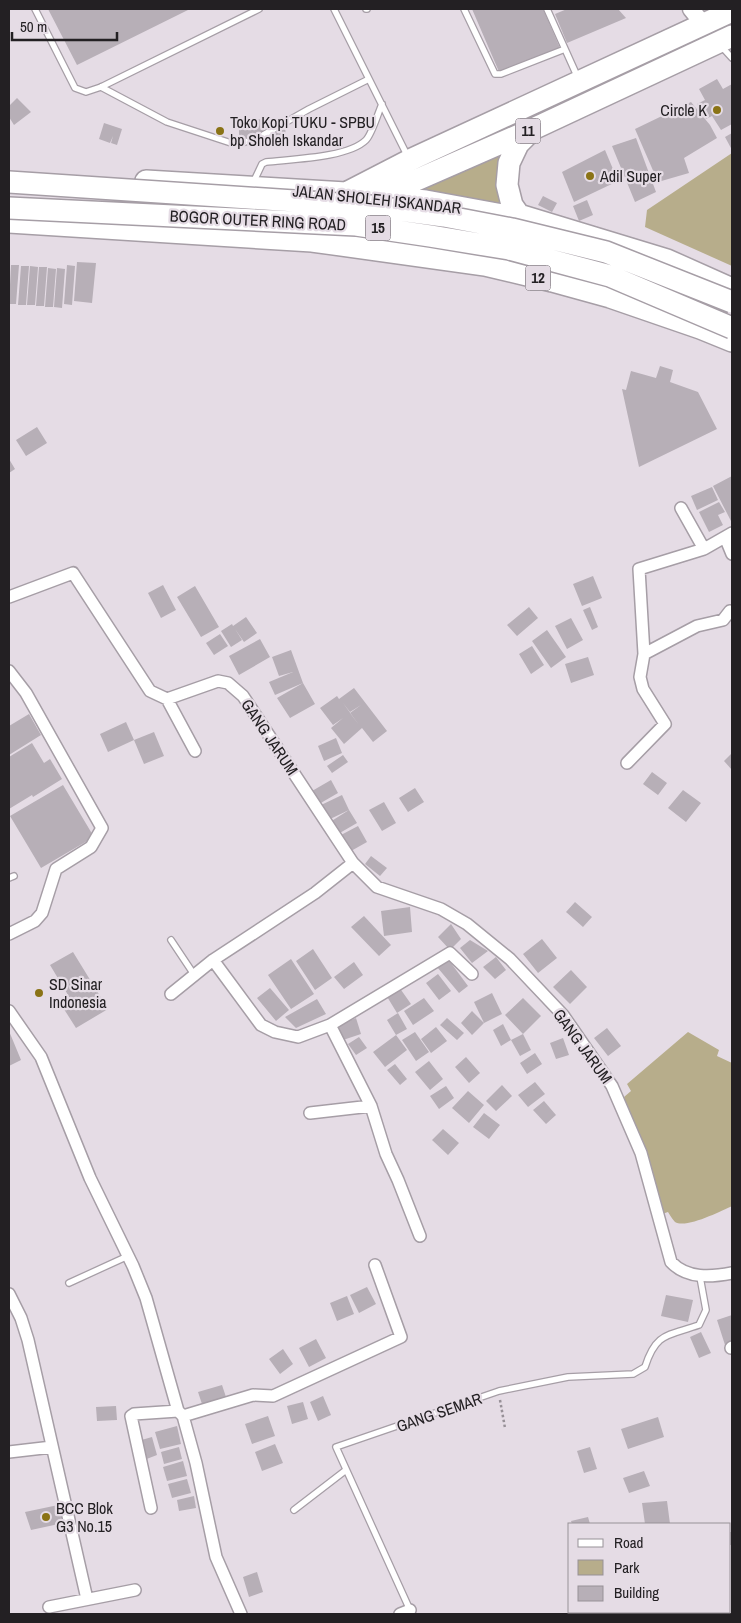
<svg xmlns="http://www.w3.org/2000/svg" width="741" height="1623" font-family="'Archivo Narrow',sans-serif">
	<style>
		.green { fill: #b7ad8b }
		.building { fill: #b7afb7; fill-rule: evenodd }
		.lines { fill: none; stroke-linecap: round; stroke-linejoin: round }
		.lane-casing { stroke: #a69ea6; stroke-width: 8 }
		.street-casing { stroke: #a69ea6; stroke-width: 14 }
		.secondary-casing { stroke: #a69ea6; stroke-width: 19 }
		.highway-casing { stroke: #a69ea6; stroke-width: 24 }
		.path { stroke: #979097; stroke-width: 2.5; stroke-dasharray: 2.5 2.5; stroke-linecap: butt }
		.lane { stroke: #fff; stroke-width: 5.5 }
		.street { stroke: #fff; stroke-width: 11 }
		.secondary { stroke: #fff; stroke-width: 16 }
		.highway { stroke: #fff; stroke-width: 21 }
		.highway-bridge-casing { stroke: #a69ea6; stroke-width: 24; stroke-linecap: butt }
		.highway-bridge { stroke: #fff; stroke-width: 21 }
		.poi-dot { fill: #8a7315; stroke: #e5dce5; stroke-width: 2 }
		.labels { text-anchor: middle; stroke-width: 4.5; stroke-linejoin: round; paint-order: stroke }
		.shield { fill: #e5dce5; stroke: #5d585d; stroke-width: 1 }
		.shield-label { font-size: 15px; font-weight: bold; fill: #232023 }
		.poi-label { font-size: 16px; fill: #232023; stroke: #e5dce5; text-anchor: start }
		.street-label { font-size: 16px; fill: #232023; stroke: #e5dce5 }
	</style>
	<rect width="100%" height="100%" fill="#e5dce5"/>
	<path class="green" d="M518 144 512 205 387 197Z
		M732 153V266L645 227 647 210Z
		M688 1032 719 1050 717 1056 732 1063V1206C721 1211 686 1229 675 1222 672 1219 670 1215 668 1212L659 1215 624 1097 631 1091 627 1084Z"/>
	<path class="building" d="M48 9H190L77 65Z
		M472 9H543L560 48 500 74Z
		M567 9H618L626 18 567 43 555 14Z
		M717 79 723 89 732 84V124L721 130 712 116 706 119 697 104 705 100 699 89Z
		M17 98 31 112 14 125 9 117V106Z
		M691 102 710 125 717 138 684 158 689 173 658 182 635 129Z
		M239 119 286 120 285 140 239 139Z
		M104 123 122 129 117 145 111 143 113 136 110 143 99 139Z
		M732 133V150L725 137Z
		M636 138 656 192 635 202 612 146Z
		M605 150 618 181 574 202 562 172Z
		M543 196 557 203 552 212 538 205Z
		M587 200 593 215 579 221 573 206Z
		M77 262 96 263 92 303 74 301Z
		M11 265H19L16 304H9Z
		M67 265 75 266 72 305 64 304Z
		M21 266H29L26 305H18Z
		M30 266 38 267 35 305H27Z
		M39 267H47L44 306H36Z
		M48 268 56 269 53 307H45Z
		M57 268 65 269 62 308 54 307Z
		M660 366 673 370 670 382 698 392 717 429 639 467 622 389 626 390 631 371 656 378Z
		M37 427 47 443 26 456 16 440Z
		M9 459 15 469 9 473Z
		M732 476V523L713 486Z
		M712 487 718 500 697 510 691 496Z
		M719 502 725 512 718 515 723 525 709 532 699 512Z
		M593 576 602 598 582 606 573 584Z
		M163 585 176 610 161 618 148 593Z
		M195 586 219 627 201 637 177 597Z
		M529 607 538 618 517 636 507 625Z
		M590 607 598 627 592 630 583 610Z
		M246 617 257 633 244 642 235 629 242 640 231 647 221 631 232 624 233 626Z
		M571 618 583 640 567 649 555 626Z
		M547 630 566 657 551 668 532 641Z
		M220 634 228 646 214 655 206 643Z
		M260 639 270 657 239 675 229 656Z
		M532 646 544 665 531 674 519 654Z
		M291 650 303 683 275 695 269 682 293 672 279 676 272 657Z
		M588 657 594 675 571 683 565 664Z
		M303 683 315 704 290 718 277 698Z
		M354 688 387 731 373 742 362 728 344 744 331 728 343 718 333 725 320 708 337 696 339 699ZM343 703 350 712 361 705 350 713 359 725Z
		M29 714 41 735 9 755V726Z
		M126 722 134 740 154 732 164 756 144 764 134 740 108 752 100 734Z
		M336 738 342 753 324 761 318 746Z
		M32 743 44 763 50 759 62 779 33 797 32 795 9 809V757Z
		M732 753V770L724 761Z
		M343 755 348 762 332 773 327 766Z
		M652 772 667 783 658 795 643 784Z
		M331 780 338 793 319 804 312 791Z
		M63 785 94 837 41 868 10 816Z
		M415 788 424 802 408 812 399 798Z
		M683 790 701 803 686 822 668 808Z
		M342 795 349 810 326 821 319 806Z
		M384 802 396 823 382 831 369 810Z
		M349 810 357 823 338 834 330 822Z
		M358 826 367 842 351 851 341 835Z
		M371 856 387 868 380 876 365 864Z
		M575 902 592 917 583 927 566 912Z
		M410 907 412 932 384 936 381 911Z
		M364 916 391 945 379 956 351 927Z
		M451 924 461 939 450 950 438 937Z
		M542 939 557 958 538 973 523 954Z
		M470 940 488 951 472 963 460 948Z
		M313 949 332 978 315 990 296 961Z
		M73 952 108 1009 76 1028 62 1006 71 1000 50 965Z
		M496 957 506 970 495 979 483 967Z
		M291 959 314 994 291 1009 268 975Z
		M448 959 468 986 459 993 437 967Z
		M354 962 363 975 344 989 334 977Z
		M571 970 587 987 570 1004 553 987Z
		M438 974 451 991 439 1000 426 983Z
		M399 987 411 1004 397 1013 386 995Z
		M270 988 289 1010 276 1021 257 998Z
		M492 993 502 1014 484 1023 474 1002Z
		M424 998 434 1011 413 1025 404 1011Z
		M523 998 541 1016 523 1034 505 1015Z
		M317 999 326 1014 296 1028 285 1017Z
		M472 1011 484 1023 472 1035 461 1023Z
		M398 1013 407 1029 396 1035 387 1020Z
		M356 1018 361 1034 343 1040 337 1026Z
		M447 1018 464 1033 457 1040 440 1025Z
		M503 1024 511 1040 501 1046 493 1030Z
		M436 1027 447 1041 431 1053 421 1039Z
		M607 1028 621 1046 608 1056 594 1038Z
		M9 1031 21 1060 9 1066Z
		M415 1032 429 1052 416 1061 402 1040Z
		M523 1034 531 1050 520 1056 511 1040Z
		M396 1035 407 1050 385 1067 373 1052Z
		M359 1037 367 1048 356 1055 348 1044Z
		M563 1038 569 1055 556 1059 550 1043Z
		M535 1053 542 1064 527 1074 520 1063Z
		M466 1057 480 1073 469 1083 455 1067Z
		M429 1061 443 1079 430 1090 415 1072Z
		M395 1064 407 1079 400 1085 387 1070Z
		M535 1082 545 1094 528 1107 518 1095Z
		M502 1085 512 1096 496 1111 486 1101Z
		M446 1086 454 1098 439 1109 430 1096Z
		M468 1091 484 1105 469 1123 452 1108Z
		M544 1101 556 1115 546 1124 533 1110Z
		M484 1113 500 1125 489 1139 473 1127Z
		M443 1129 459 1143 448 1155 432 1140Z
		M367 1287 376 1304 359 1313 350 1295Z
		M666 1295 693 1300 688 1322 661 1316Z
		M347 1296 354 1314 337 1321 330 1303Z
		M732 1315V1342L725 1345 717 1320Z
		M701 1332 711 1353 699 1358 690 1337Z
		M316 1339 326 1358 309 1367 299 1348Z
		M283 1349 293 1364 280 1374 269 1359Z
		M222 1385 227 1400 203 1407 198 1392Z
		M323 1396 331 1415 318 1421 310 1402Z
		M303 1402 308 1419 292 1424 287 1406Z
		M116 1406 117 1420 97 1421 96 1407Z
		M268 1416 275 1436 252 1444 245 1424Z
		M658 1417 664 1437 628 1449 621 1429Z
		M177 1426 181 1444 160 1449 155 1432Z
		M152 1437 157 1455 144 1460 138 1441Z
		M275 1444 283 1463 262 1471 255 1452Z
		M179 1447 182 1459 164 1464 161 1452Z
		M590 1447 597 1469 584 1473 577 1451Z
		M183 1461 187 1476 167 1481 163 1467Z
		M644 1471 650 1486 629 1493 623 1478Z
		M187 1479 191 1493 172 1498 168 1484Z
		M194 1496 196 1508 179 1511 177 1500Z
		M667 1501 670 1524H645L642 1503Z
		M63 1504 68 1522 31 1530 25 1512Z
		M588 1517 590 1524H572L571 1521Z
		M730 1532H732V1545H730Z
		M257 1572 263 1592 249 1597 243 1577Z
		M580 1612H607V1614H580Z
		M670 1612H689V1614H669Z
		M696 1612H716L715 1614H696Z"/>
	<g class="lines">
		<defs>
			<path id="lane" d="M35 9 75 88 86 92 101 87 259 9
				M334 9 408 157
				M366 9H367
				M464 9 495 74H501L565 49
				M547 9 578 78
				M721 46 732 58
				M101 87 167 122 231 143H242L258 138 309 109 369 79
				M253 183 262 164 266 162C291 159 348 158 366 140 372 134 378 113 382 104
				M9 878 14 876
				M171 940 195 976
				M69 1283 128 1256
				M294 1510 346 1470
				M410 1610 336 1447 499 1391 568 1377 633 1374 645 1367C656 1332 668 1336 699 1325L706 1310 700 1277"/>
			<path id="street" d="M681 508 704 549
				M725 537 732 554
				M9 597 73 573 150 691 167 699 218 681 228 683 243 696 353 863 377 887 441 909 467 924 510 959 563 1015 612 1086 641 1153 671 1262C687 1279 711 1277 732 1273
				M644 654 639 569 704 549 732 533
				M9 671 26 693 102 828 91 847 56 869 42 913 35 921 9 934
				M167 699 195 751
				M627 763 665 724 643 689 640 677 644 654 697 626 723 620 730 611
				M213 960 261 1025 275 1032 298 1037 330 1025
				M171 994 213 960 315 893 353 863
				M9 1011 41 1057 90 1178 133 1266 146 1298 178 1411 183 1416 196 1463 216 1557 241 1614
				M310 1113 371 1106
				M420 1236 398 1180 386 1154 371 1106 330 1025 450 953 472 974
				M9 1294 21 1318 28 1340 87 1599
				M731 1348 732 1347
				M183 1416 253 1395 273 1396 401 1337 375 1265
				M9 1452 52 1447
				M151 1508 131 1416 134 1414 178 1411
				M49 1607 135 1590
				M400 1614 410 1610"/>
			<path id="secondary" d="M691 9 704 25"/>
			<path id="highway" d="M146 181 346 193 426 201 513 217 519 215 667 260 732 289
				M346 193 410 160 732 11
				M380 196 533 129 732 36
				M519 215 512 205 507 185 509 163 518 144 531 131
				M9 222 312 241 485 265 552 281 610 297 700 328 732 341"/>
		</defs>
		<use href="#lane" class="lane-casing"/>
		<use href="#street" class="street-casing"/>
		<use href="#secondary" class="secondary-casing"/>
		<use href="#highway" class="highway-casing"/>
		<path class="path" d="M500 1400 505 1428"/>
		<use href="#lane" class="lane"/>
		<use href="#street" class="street"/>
		<use href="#secondary" class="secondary"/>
		<use href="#highway" class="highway"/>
		<defs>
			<path id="highway-bridge" d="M9 182 369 206 444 216 512 229 606 252 732 302
				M9 208 356 225 430 236 509 249 610 276 732 328"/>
		</defs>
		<use href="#highway-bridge" class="highway-bridge-casing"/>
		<use href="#highway-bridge" class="highway-bridge"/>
	</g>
	<g class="poi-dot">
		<circle cx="717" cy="110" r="5"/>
		<circle cx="220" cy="131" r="5"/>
		<circle cx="590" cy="176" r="5"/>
		<circle cx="39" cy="993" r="5"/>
		<circle cx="46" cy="1517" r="5"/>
	</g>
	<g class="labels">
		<g class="shield">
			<rect x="515.5" y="118.5" width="25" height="25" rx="4"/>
			<rect x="365.5" y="215.5" width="25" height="25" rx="4"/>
			<rect x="525.5" y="265.5" width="25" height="25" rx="4"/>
		</g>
		<g class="shield-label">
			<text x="528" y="136">11</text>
			<text x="378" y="233">15</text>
			<text x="538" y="283">12</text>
		</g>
		<g class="poi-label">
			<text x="707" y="116" text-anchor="end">Circle K</text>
			<text x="230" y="128">Toko Kopi TUKU - SPBU<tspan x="230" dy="18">bp Sholeh Iskandar</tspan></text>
			<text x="600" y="182">Adil Super</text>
			<text x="49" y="990">SD Sinar<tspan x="49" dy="18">Indonesia</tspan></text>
			<text x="56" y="1514">BCC Blok<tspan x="56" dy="18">G3 No.15</tspan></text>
		</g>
		<g class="street-label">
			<text transform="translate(377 199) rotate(6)" y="6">JALAN SHOLEH ISKANDAR</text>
			<text transform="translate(258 220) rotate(3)" y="6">BOGOR OUTER RING ROAD</text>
			<text transform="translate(270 737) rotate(56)" y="6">GANG JARUM</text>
			<text transform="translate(583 1046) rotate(54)" y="6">GANG JARUM</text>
			<text transform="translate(439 1412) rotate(-19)" y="6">GANG SEMAR</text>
		</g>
	</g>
	<rect width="741" height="1623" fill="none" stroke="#232023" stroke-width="20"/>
	<rect x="568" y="1523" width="162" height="90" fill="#e5dce5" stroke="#979197"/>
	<rect x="578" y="1539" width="25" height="8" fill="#ffffff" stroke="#979197"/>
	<text x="614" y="1548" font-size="15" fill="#232023">Road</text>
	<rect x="578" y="1560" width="25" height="15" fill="#b7ad8b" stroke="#979197"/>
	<text x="614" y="1573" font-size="15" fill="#232023">Park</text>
	<rect x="578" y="1586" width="25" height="15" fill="#b7afb7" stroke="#979197"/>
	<text x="614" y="1598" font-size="15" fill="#232023">Building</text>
	<path d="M12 32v8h105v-8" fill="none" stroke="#232023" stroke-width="2.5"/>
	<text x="20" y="32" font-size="15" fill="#232023" stroke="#e5dce5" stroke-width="4" paint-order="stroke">50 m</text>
</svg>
